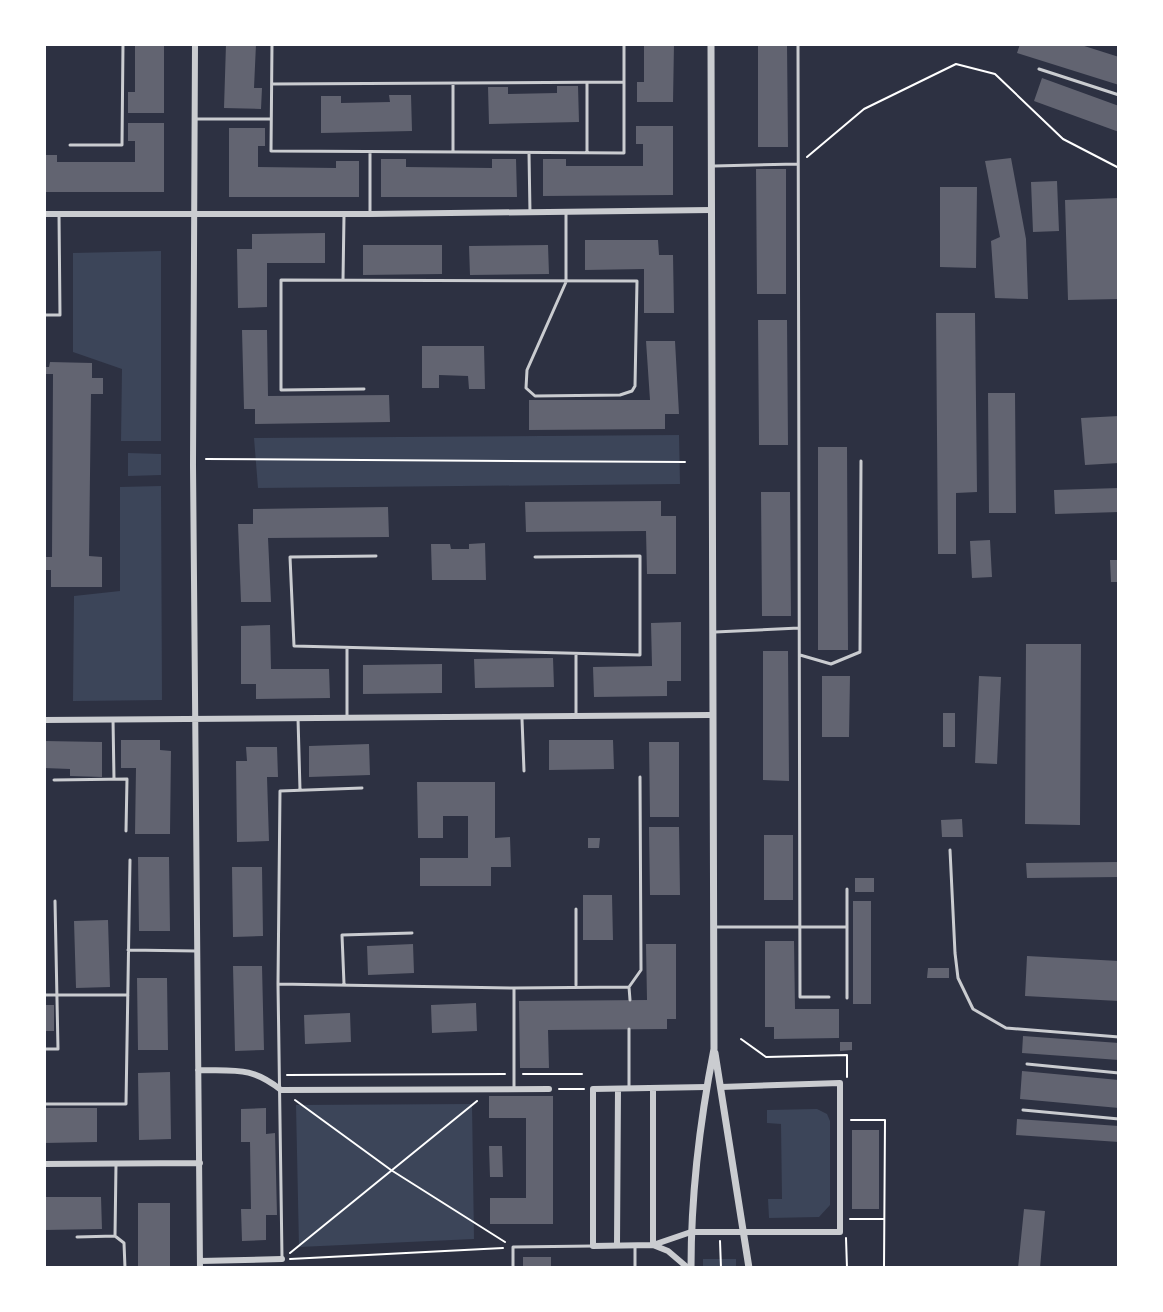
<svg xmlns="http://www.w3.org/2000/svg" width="1163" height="1312" font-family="'Work Sans',sans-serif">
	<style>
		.green { fill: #3c4559 }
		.building { fill: #626471 }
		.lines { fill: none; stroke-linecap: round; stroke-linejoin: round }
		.path { stroke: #fff; stroke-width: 2 }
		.service { stroke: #caccd0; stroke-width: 3 }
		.minor { stroke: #caccd0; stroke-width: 6 }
		.tertiary { stroke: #caccd0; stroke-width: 7 }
	</style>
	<rect width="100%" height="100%" fill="#2d3142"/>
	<path class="green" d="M161 251V441H121L122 369 73 352V253Z
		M679 435 680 484 258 488 254 438Z
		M128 453 161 454V475L128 476Z
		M161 486 162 700 73 701 74 596 120 591V487Z
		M472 1104 474 1239 299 1247 296 1105Z
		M817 1109 827 1114 830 1121V1205L819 1217 769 1218 768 1199H782L781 1124 767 1123V1110Z
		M703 1259H736V1268H703Z"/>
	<path class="building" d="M135 44H164V113H128V92H135Z
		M226 44H256L254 88H262L261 109 224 108Z
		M644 44H674L673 102H637V82H644Z
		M758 44H787L788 147H758Z
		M1020 44H1078L1119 57V85L1017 53Z
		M1042 78 1119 106V132L1034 101Z
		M557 86H578L579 122 489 124 488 87H508V94L557 93Z
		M389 95H411L412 131 321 133V96H341V103L390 102Z
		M128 123H164V192H44V155H57V162H135V141H128Z
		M636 126H673V195L543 196V159H566V166H643V144H636Z
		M229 128H265V146H258V167L336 168V161H359V197H229Z
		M1011 158 1026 239 1028 299 995 298 991 241 1000 237 985 161Z
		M381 159H406V167L492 168V159H516L517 197H381Z
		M756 169H786V294H757Z
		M1057 181 1059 231 1033 232 1031 182Z
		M940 187H977L976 268 940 267Z
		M1119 198V299L1068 300 1065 200Z
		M325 233V263H267V307L238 308 237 249H252V234Z
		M585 240H658L659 255H673L674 313H644V269L585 270Z
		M363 245H442V274L363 275Z
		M548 245 549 274 470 275 469 246Z
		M936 313H975L977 492 956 493V554H938Z
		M758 320H787L788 445H759Z
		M242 330H267L268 396 389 395 390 422 255 424V409H244Z
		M646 341H675L679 414H665V429L529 430V400H650Z
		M422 346H484L485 389H469L468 376 439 375V388H422Z
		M50 362 92 363V378H103V394H91L89 556 102 557V587H51V570H44V557H52L53 374H44V367H49Z
		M988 393H1015L1016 513H989Z
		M1119 416V463L1085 465 1081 418Z
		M818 447H847L848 650H818Z
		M1119 488V512L1055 514 1054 490Z
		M761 492H790L791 616H762Z
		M661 501V516H676V574H647L646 531 526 532 525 502Z
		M388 507 389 537 268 538 271 602H241L238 524H253V509Z
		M990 540 992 577 972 578 970 541Z
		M485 543 486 580H432L431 544H450L451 549H469V544Z
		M1110 560H1119V582H1111Z
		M681 622V681H667V696L594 697 593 667 652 666 651 623Z
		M270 625 271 669H329L330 698 256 699V684H241V626Z
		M1026 644H1081L1080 825 1025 824Z
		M763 651H788L789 781 763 780Z
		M553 658 554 687 475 688 474 659Z
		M442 664V693L363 694V665Z
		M822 676H850L849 737H822Z
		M979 676 1001 677 997 764 975 763Z
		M943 713H955V747H943Z
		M121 740H160V750L171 751 170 834H135L136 768H121Z
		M549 740H613L614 769 549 770Z
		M44 741 102 742V777L70 776V769L44 768Z
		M649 742H679V817H650Z
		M369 744 370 775 309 777V746Z
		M246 747H277L278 777H267L269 841 237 842 236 761H247Z
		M417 782H495V838L510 837 511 867H491V886H420V858H468V816H443V838H418Z
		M962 819 963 837H942L941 820Z
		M649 827H679L680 895H650Z
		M764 835H793V900H764Z
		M588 838H600L599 848H588Z
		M138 857H169L170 931H139Z
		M1119 862V877L1027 878 1026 863Z
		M232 867H262L263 936 233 937Z
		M855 878H874V892H855Z
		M583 895H612L613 940H583Z
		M853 901H871V1004H853Z
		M108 920 110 987 76 988 74 921Z
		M765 941H794L795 1009H839V1038L774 1039V1027H765Z
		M413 944 414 973 368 975 367 946Z
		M646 944H676V1019H667V1029L548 1030 549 1068H520L519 1001 647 1000Z
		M1027 956 1119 961V1001L1025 996Z
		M233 966H262L264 1050 235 1051Z
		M928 968H949V978H927Z
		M137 978H167L168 1050H138Z
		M476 1003 477 1031 432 1033 431 1005Z
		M44 1005H54V1031H44Z
		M350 1013 351 1042 305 1044 304 1015Z
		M1023 1036 1119 1043V1060L1022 1053Z
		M840 1042H852V1050L840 1051Z
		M1022 1071 1119 1080V1108L1020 1099Z
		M170 1072 171 1139 139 1140 138 1073Z
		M489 1096H553V1224H490V1198H526V1118H489Z
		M44 1108H97V1142L44 1143Z
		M266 1108V1134L275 1133 277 1215H266V1240L242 1241 241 1209H251L250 1142H241V1109Z
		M1017 1119 1119 1126V1142L1016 1135Z
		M852 1130H879V1209H852Z
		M489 1146H502L503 1177H490Z
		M44 1197H101L102 1229 44 1230Z
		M138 1203H170V1268H138Z
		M1024 1209 1045 1211 1040 1268H1018Z
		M523 1257H551V1268H523Z"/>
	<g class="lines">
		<path class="path" d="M807 157 864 109 956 64 995 74 1063 139 1119 168
			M206 459 685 462
			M741 1039 766 1057 847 1055V1077
			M523 1074H582
			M287 1075 505 1074
			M559 1089H584
			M295 1100 391 1170 505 1242
			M851 1120H885L884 1268
			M850 1219H883
			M846 1238 847 1268
			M720 1241 721 1268
			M290 1253 477 1101
			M290 1259 503 1248"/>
		<path class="service" d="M272 44 271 151 624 153V44
			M798 44 800 997H829
			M1039 69 1119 95
			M587 83V153
			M272 84 624 82
			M195 119H271
			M70 145H122L123 44
			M453 152V84
			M529 153 530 213
			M714 166 798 164
			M370 212V152
			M343 280 344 216
			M44 315H60L59 214
			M364 389 281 390V280L637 281 635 386 632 391 620 395 535 396 526 388 527 370 566 282V213
			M376 556 290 557 294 646 640 655V556L535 557
			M715 632 799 628
			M800 655 831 664 860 652 861 461
			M576 716V654
			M347 717V649
			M298 718 300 790
			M113 719 114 779
			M522 719 524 771
			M54 780 127 779 126 831
			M950 850 955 953 958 978 973 1009 1006 1028 1119 1037
			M576 909V985
			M715 927H847V998
			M847 927V889
			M128 950 197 951
			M278 984 514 988 629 987 641 970 640 777
			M344 984 342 935 412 933
			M629 987 630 1000
			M514 988V1088
			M44 995H128
			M44 1049H58L55 901
			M1027 1064 1119 1073
			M629 1089V1029
			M44 1104H126L130 860
			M1023 1110 1119 1119
			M116 1164 115 1236 124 1243 125 1268
			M77 1237 115 1236
			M635 1245V1268
			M282 1257 278 984 280 791 362 788
			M513 1268V1247L593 1246"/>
		<path class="minor" d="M195 44 193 465 200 1268
			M44 214H370L711 210
			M44 720 711 715
			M198 1070C235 1071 251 1066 281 1090L549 1089
			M706 1087 593 1089V1246L653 1245 691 1232H840V1083L721 1087
			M653 1089V1245
			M44 1164 200 1163
			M617 1245 618 1089
			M653 1245 668 1251 688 1268
			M200 1261 282 1259"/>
		<path class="tertiary" d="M715 1053 749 1268
			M691 1268C691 1195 700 1120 714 1049L711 44"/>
	</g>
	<rect width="1163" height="1312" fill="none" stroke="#ffffff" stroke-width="92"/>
</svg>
